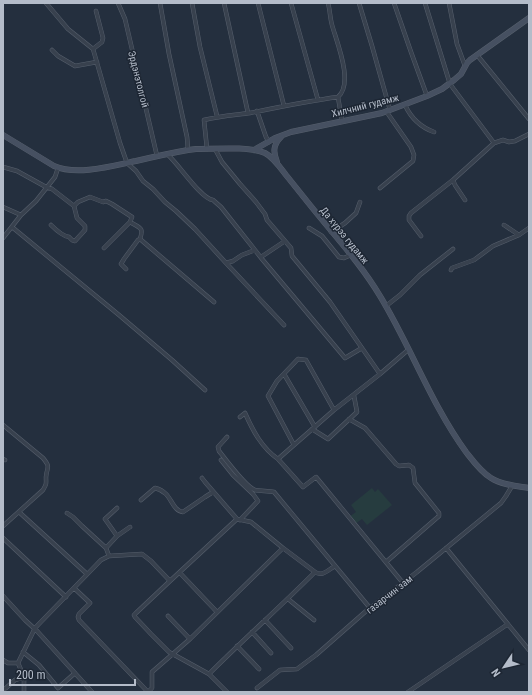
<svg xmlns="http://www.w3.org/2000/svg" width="532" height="695" font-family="'Roboto Condensed',sans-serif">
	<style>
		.green { fill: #263c3f }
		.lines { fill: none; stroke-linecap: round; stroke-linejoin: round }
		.minor-casing { stroke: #565f6c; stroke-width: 4.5 }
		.secondary-casing { stroke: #565f6c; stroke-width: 6 }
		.minor { stroke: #38414e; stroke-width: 3.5 }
		.secondary { stroke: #465061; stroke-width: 5 }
		.labels { text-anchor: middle; stroke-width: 3; stroke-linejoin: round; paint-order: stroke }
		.street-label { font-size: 10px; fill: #b4bcc9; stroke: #1d2633 }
	</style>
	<rect width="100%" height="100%" fill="#242f3e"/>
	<path class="green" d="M372 488 375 492 378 489 392 505 367 525 362 519 355 524 349 517 356 512 351 505Z"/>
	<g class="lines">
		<defs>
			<path id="minor" d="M46 3 68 29 93 49 120 143 127 163 136 171 143 181 153 189 165 202 176 211 195 229 226 263 233 261 242 255 255 250
				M118 3 125 19 157 156
				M160 3 169 54 187 137 188 150
				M192 3 200 47 217 116
				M224 3 248 113
				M258 3 284 106
				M291 3 318 100
				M359 3 372 46 390 110
				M394 3 411 52 427 96
				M425 3 450 84 494 143 453 180 455 185 465 200
				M449 3 457 44 465 66
				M93 49 102 42 103 38 96 11
				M52 50 58 56 75 66 97 62
				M477 55 529 119
				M338 97 342 121
				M405 105C411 118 420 127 434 132
				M257 111 266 137 269 142
				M494 143 503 140 509 142 515 141 529 134
				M207 149 204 120C219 116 235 115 250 113 279 107 308 101 338 97 354 83 337 43 332 25 330 18 330 10 328 3
				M215 149 222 162 240 184 256 202 265 214 267 220 291 248 292 256 330 302 380 374 408 350
				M167 154C178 163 201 199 213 200L221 207 262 259 345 358 362 348
				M3 167 17 171 46 187 52 189 74 206 78 202 90 197 103 202 106 201 112 204 132 217 130 222C140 228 144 227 140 239L214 302
				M380 188 413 161 414 155 411 147 386 111
				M3 207 21 215
				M51 225C56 230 62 236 69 237L72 240 75 241 85 230V226L77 218 74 206
				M504 225 519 235 529 228
				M12 227 119 315 172 360 205 390
				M309 228 322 236 339 257 344 258 351 255
				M331 232 345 223 356 213 360 202
				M421 236 409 220V216L411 213 453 180
				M3 238 21 215 36 201 55 177 58 168
				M104 248 130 222
				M261 257 285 241
				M226 263 284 325
				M126 269 121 264 124 259 138 240 140 239
				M451 270 452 268 474 260 493 246 519 235
				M386 306 400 295 420 275 453 249
				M284 374 315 427
				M240 417 245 413C253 431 262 448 278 459L334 410 380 374
				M349 419 365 428 396 464 399 466 409 465 413 468 415 483 439 513V516L386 562
				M3 425 43 458C51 468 47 466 46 477 46 484 47 483 43 490L3 526
				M312 429 328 439 357 412 354 396
				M227 437 218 447 219 451C226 460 246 487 255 490 260 491 268 491 274 492L370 608
				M294 445 268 396 277 381 298 359 306 360 334 410
				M3 459 5 460
				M278 459 303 487 316 477 403 583
				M221 460 233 475 253 494 258 501 240 520
				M202 478 205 482 237 519
				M141 500 155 488C159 489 163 491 166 494 172 500 174 511 183 512L205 497 213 492
				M19 512 87 574
				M67 513 73 517 82 526 106 548 109 556
				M117 536 130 527
				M3 538 66 597
				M106 548 117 536 105 519 117 508
				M446 548 529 650
				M315 572C322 577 328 570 335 566
				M180 573 217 612
				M170 581 136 613 134 615 135 617 151 634 169 652 209 674 227 692
				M74 588 90 603 79 614 78 617 79 620 148 692
				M3 596 25 620 37 631 92 692
				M288 599 314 620
				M168 616 190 639
				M265 620 291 648
				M252 632 271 653
				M237 646 259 669
				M23 652 39 665 58 688 75 673
				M3 660 8 663H18
				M209 674C244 639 280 607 315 572L283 548
				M257 688 280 670 297 669 316 655 365 612 417 572 501 503 506 496 512 486
				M3 689 6 688 15 680 24 677
				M24 692V677L18 663 35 628 101 560 109 556 142 554 151 561 170 581 237 519 251 522 283 548 190 639 152 672V688L148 692
				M408 692 508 624"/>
			<path id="secondary" d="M3 135 54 166C77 176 112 166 136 161 153 157 171 153 188 150L196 149C213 149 250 146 265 153 273 157 280 167 286 175 294 185 302 195 310 205 334 235 361 264 380 296 411 347 431 404 466 452 473 461 481 472 491 478 502 485 517 486 529 488
				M254 150 275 138 291 132 382 113 427 96 442 89 454 80 461 74 467 63 470 60 529 18
				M277 162C273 152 273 145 281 137"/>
		</defs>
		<use href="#minor" class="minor-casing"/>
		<use href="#secondary" class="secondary-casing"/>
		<use href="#minor" class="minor"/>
		<use href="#secondary" class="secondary"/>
	</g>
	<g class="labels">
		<g class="street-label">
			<text transform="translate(139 79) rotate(76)" y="4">Эрдэнэтолгой</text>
			<text transform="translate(365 105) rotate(-14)" y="4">Хилчний гудамж</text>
			<text transform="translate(345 235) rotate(51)" y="4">Да хүрээ гудамж</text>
			<text transform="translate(389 594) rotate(-38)" y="4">газарчин зам</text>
		</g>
	</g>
	<rect width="532" height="695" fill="none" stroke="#b4bcc9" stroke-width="8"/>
	<g transform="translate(504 667) rotate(235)" stroke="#1d2633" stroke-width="3" paint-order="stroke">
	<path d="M0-3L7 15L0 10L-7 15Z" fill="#b4bcc9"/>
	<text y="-6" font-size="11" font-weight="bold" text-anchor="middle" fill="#b4bcc9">N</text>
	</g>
	<path d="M10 679v6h125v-6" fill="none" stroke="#b4bcc9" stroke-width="2"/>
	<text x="16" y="679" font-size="12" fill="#b4bcc9" stroke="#1d2633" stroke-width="3" paint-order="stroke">200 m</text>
</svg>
